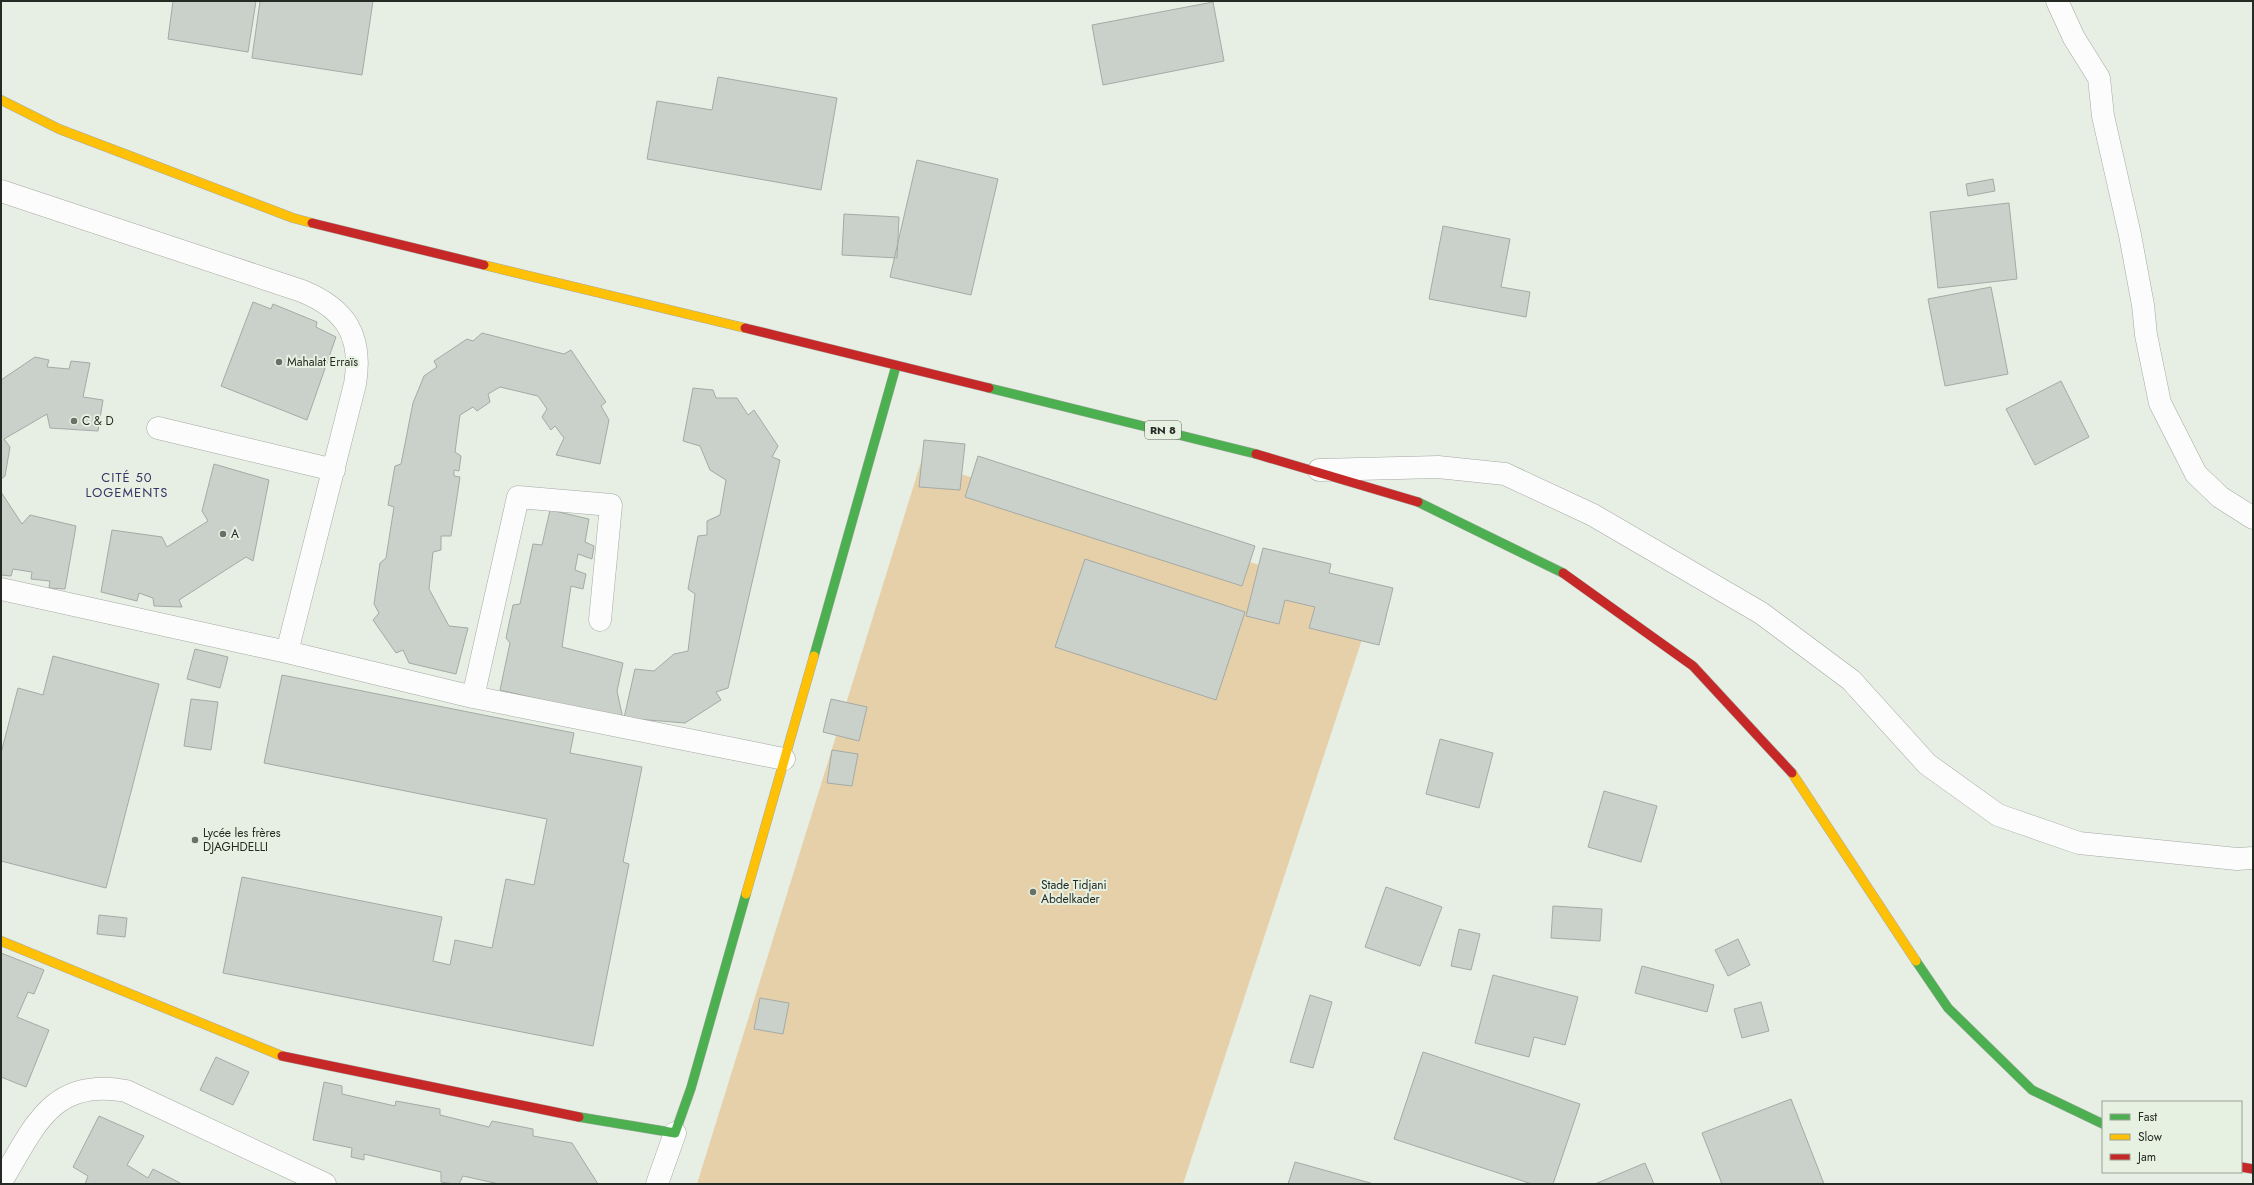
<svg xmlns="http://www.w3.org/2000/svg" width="2254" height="1185" font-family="Jost,sans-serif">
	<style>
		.pitch { fill: #e6d0aa }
		.building { fill: #cad1cb; stroke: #a4aaa5 }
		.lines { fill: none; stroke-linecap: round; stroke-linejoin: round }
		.street-casing { stroke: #a4a9a2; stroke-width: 23 }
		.fast-casing { stroke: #a4a9a2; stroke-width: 10 }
		.slow-casing { stroke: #a4a9a2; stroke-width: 10 }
		.jam-casing { stroke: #a4a9a2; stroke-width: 10 }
		.street { stroke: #fbfcfb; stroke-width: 22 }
		.fast { stroke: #4caf50; stroke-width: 9 }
		.slow { stroke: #ffc107; stroke-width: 9 }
		.jam { stroke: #c62828; stroke-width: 9 }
		.poi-dot { fill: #6a6f67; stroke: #e6f1e1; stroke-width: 1.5 }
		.labels { text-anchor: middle; stroke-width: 4; stroke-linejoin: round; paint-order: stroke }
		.shield { fill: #e6f1e1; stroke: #60665d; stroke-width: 1 }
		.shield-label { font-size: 11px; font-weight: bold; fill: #262a24 }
		.poi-label { font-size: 12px; fill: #262a24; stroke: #e6f1e1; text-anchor: start }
		.neighbourhood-label { font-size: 13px; letter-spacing: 1px; fill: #3e306b; stroke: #e6f1e1 }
	</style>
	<rect width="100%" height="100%" fill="#e7eee4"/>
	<path class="pitch" d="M921 462 1375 600 1183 1184H697Z"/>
	<path class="building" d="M173 1H256L248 52 168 39Z
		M260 1H373L362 75 252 58Z
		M1213 2 1224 61 1103 85 1092 25Z
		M718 77 837 98 821 190 647 159 657 101 712 110Z
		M917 160 998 179 971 295 890 277Z
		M1993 179 1995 191 1968 196 1966 184Z
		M2009 203 2017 279 1938 288 1930 212Z
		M844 214 899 217 897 258 842 255Z
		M1443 226 1510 239 1501 287 1530 292 1526 317 1429 299Z
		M1991 287 2008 374 1945 386 1928 299Z
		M253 302 271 309 273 304 317 322 316 327 336 337 307 420 221 386Z
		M482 333 564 354 571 350 606 402 601 406 609 420 600 464 556 455 564 438 555 426 551 430 542 417 547 409 538 396 500 387 488 394 490 402 477 411 473 407 460 415 455 452 461 456 459 471 454 470V476L460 477 451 536H441V550L433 552 429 589 449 626 468 628 456 674 409 663 403 650 396 653 373 620 379 613 374 604 380 563 386 558 394 507 388 505 395 466 401 464 413 403 424 376 437 367 434 361 467 339 473 341Z
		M35 357 49 360 47 367 69 369 71 361 90 363 83 397 103 400 98 431 50 428 47 414 4 439 10 447 5 476 1 479V380Z
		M2061 381 2089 437 2035 465 2006 409Z
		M693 388 713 390 716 398H737L748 415 754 410 778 446 772 457 780 460 728 688 716 692 721 700 685 723 624 718 635 669 654 671 674 654 688 651 695 594 688 589 698 536 707 535V521L720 515 726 480 710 470 700 446 683 441Z
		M924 440 965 444 960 490 919 487Z
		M978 456 1255 546 1242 586 965 497Z
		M214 464 269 480 253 561 246 557 179 600 182 607 154 606 153 598 139 593 137 601 101 592 112 530 162 537 167 547 208 521 202 511Z
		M1 492 22 524 30 515 76 526 65 589 49 588 50 581 31 579 32 572 13 569 11 576 1 575Z
		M550 510 589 519 585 542 594 546 592 559 578 554 575 570 586 574 583 589 571 586 562 647 623 663 617 691 623 719 500 690 510 643 506 638 513 605 520 604 533 544 542 545Z
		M1263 548 1331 564 1329 573 1393 588 1379 645 1309 628 1315 607 1285 600 1279 624 1246 616Z
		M1085 559 1245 612 1216 700 1055 647Z
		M195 649 228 657 220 688 187 679Z
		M53 656 159 684 106 888 1 861V753L18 688 43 695Z
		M282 675 574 733 570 753 642 767 623 862 629 864 593 1046 223 973 242 877 442 917 433 961 450 965 455 940 492 948 506 879 534 885 547 819 264 763Z
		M191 699 218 702 211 750 184 746Z
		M831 699 867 707 859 741 823 732Z
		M1440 739 1493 753 1479 808 1426 794Z
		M832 750 858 754 852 786 827 783Z
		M1604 791 1657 806 1641 862 1588 847Z
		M1386 887 1442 907 1420 966 1365 947Z
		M1553 906 1602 909 1600 941 1551 938Z
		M99 915 127 918 125 937 97 934Z
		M1459 929 1480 934 1471 970 1451 966Z
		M1738 939 1750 965 1728 976 1715 950Z
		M1 953 44 970 34 994 28 992 17 1017 49 1030 26 1087 1 1077Z
		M1642 966 1714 985 1707 1012 1635 993Z
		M1493 975 1578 997 1565 1045 1534 1037 1529 1057 1475 1043Z
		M1310 995 1332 1002 1313 1068 1290 1062Z
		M760 998 789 1003 783 1034 754 1029Z
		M1761 1002 1769 1031 1742 1038 1734 1009Z
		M1423 1052 1580 1104 1553 1184H1532L1394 1139Z
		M216 1057 249 1072 233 1105 200 1090Z
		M324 1082 342 1086V1094L395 1106 396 1101 440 1109V1115L489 1127 492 1121 533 1129V1136L572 1143 598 1184H499L463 1176 459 1184H455L441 1182V1172L364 1154V1160L351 1157 352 1148 313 1140Z
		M1791 1099 1824 1184H1722L1702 1133Z
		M99 1116 144 1136 127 1165 148 1178 153 1169 182 1184H85L88 1176 73 1167Z
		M1295 1162 1374 1184H1288Z
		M1645 1163 1654 1184H1595Z"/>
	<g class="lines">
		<defs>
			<path id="street" d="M2057 1 2074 38 2099 78 2103 116 2130 235 2143 305 2146 335 2160 403 2196 474 2220 497 2253 518
				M1 191 302 291C346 309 363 336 355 384L287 652
				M158 428 334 470
				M1319 470 1438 467 1505 474 1593 515 1761 613 1851 680 1927 764 1998 815 2079 843 2237 859 2253 858
				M1 589 287 652 473 697 784 759
				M473 697 518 497 611 505 600 620
				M1 1182C34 1128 51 1077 126 1091L325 1184
				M657 1184 675 1133"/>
			<path id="fast" d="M989 388 1256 454
				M1418 502 1563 573
				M814 656 896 366
				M1916 961 1948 1008 2032 1090 2103 1124
				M579 1117 675 1133 691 1088 746 894"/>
			<path id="slow" d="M1 100 59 129 293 218 312 223
				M484 265 745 328
				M1792 773 1916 961
				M746 894 814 656
				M1 941 282 1056"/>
			<path id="jam" d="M312 223 484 265
				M745 328 989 388
				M1256 454 1418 502
				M1563 573 1693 666 1792 773
				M282 1056 579 1117
				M2241 1167 2253 1169"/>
		</defs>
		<use href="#street" class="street-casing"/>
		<use href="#fast" class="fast-casing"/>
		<use href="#slow" class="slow-casing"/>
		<use href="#jam" class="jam-casing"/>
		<use href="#street" class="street"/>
		<use href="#fast" class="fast"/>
		<use href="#slow" class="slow"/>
		<use href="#jam" class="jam"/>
	</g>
	<g class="poi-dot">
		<circle cx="279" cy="362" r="4"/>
		<circle cx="74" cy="421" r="4"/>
		<circle cx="223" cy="534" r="4"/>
		<circle cx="195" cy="840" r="4"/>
		<circle cx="1033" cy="892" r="4"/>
	</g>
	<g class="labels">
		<rect class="shield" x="1145" y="421" width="36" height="18" rx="3"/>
		<g class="shield-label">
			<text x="1163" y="434">RN 8</text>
		</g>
		<g class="poi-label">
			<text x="287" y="366">Mahalat Erraïs</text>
			<text x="82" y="425">C &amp; D</text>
			<text x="231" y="538">A</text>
			<text x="203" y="837">Lycée les frères<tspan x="203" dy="14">DJAGHDELLI</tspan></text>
			<text x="1041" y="889">Stade Tidjani<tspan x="1041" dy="14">Abdelkader</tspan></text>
		</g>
		<g class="neighbourhood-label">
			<text x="127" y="482">CITÉ 50<tspan x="127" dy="15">LOGEMENTS</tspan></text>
		</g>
	</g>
	<rect width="2254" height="1185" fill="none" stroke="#262a24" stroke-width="4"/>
	<rect x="2102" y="1101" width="140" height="72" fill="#e6f1e1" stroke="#99a195"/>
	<rect x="2110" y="1114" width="20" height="6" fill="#4caf50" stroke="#99a195"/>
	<text x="2138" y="1121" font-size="12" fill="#262a24">Fast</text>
	<rect x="2110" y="1134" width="20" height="6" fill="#ffc107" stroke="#99a195"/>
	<text x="2138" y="1141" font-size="12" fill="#262a24">Slow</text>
	<rect x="2110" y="1154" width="20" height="6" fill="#c62828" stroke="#99a195"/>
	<text x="2138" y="1161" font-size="12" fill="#262a24">Jam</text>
</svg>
